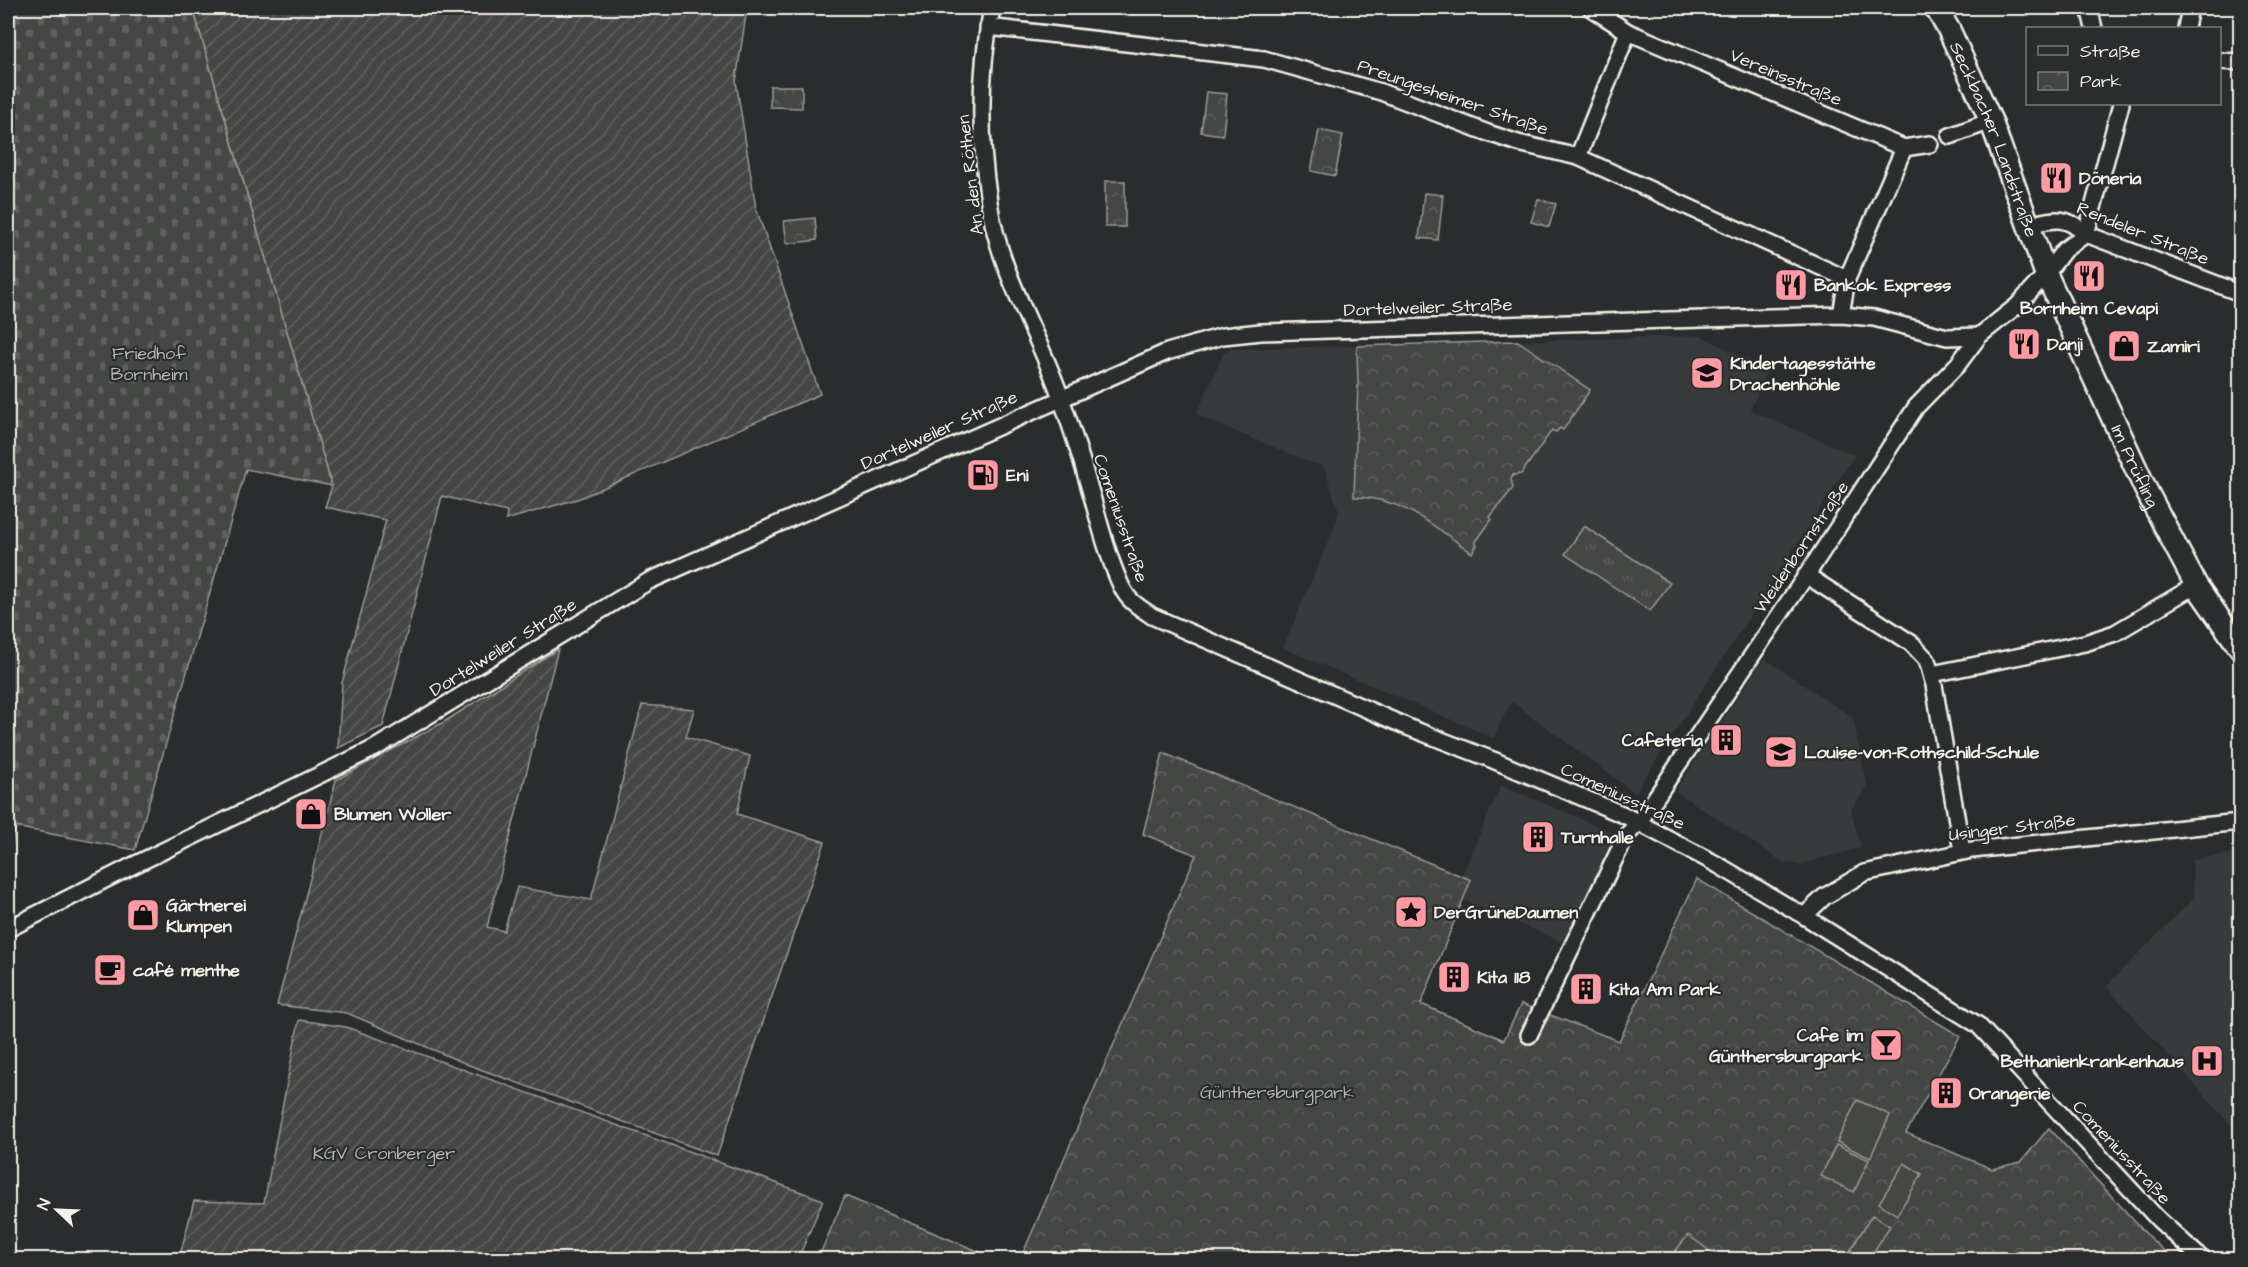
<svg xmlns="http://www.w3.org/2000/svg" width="2248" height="1267" font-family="'Architects Daughter',sans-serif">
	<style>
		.built { fill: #373a3a }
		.grass { fill: url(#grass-tufts); stroke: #9c9c96; stroke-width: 1.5 }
		.cemetery { fill: url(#cemetery-stones); stroke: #9c9c96; stroke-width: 1.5 }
		.park { fill: url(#park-crowns); stroke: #9c9c96; stroke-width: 1.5 }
		.garden { fill: url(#garden-furrows); stroke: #9c9c96; stroke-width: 1.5 }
		.pitch { fill: #444645; stroke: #9c9c96; stroke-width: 1.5 }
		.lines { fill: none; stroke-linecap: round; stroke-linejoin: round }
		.street-casing { stroke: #f4f1e8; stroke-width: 20 }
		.secondary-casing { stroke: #f4f1e8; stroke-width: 26 }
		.street { stroke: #2a2d2e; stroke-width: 15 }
		.secondary { stroke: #2a2d2e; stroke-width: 21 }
		.labels { text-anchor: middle; stroke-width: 4.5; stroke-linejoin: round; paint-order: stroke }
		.street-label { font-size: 18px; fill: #f4f1e8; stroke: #2a2d2e }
		.poi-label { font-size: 18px; font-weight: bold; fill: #f4f1e8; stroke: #2a2d2e; text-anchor: start }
		.park-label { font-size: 18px; fill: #b6b5af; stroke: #2a2d2e }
	</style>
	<defs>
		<pattern id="grass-tufts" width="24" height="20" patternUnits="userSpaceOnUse" patternTransform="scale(1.5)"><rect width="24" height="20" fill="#444645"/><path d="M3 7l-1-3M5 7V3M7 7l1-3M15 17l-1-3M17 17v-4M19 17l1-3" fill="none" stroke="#606160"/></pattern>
		<pattern id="cemetery-stones" width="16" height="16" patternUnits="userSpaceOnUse" patternTransform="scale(1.5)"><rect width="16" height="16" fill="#444645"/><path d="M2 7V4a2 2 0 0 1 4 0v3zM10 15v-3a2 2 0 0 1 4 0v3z" fill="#606160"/></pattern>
		<pattern id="park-crowns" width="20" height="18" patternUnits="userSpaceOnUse" patternTransform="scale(1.5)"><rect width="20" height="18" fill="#444645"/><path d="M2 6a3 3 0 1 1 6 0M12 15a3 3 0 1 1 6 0" fill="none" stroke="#606160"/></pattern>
		<pattern id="garden-furrows" width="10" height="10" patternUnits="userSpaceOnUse" patternTransform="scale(1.5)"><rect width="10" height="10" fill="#444645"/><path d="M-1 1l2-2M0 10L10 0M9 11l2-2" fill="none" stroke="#606160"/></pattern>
	</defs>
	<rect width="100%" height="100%" fill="#2a2d2e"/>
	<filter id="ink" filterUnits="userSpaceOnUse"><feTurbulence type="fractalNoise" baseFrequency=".0167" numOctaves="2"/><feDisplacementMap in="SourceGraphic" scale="12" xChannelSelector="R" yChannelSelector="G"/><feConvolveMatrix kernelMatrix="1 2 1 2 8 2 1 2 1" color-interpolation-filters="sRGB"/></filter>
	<g filter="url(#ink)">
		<path class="built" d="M1701 336 1768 369 1750 410 1855 455 1635 793 1512 702 1504 715 1494 738 1283 648 1338 518 1337 517 1339 512 1326 472 1322 465 1309 462 1196 415 1224 352 1233 349Z
			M1764 658 1853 718 1867 786 1851 810 1861 848 1801 864 1784 863 1675 791Z
			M1501 785 1614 833 1568 944 1453 896Z
			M2240 852V1135L2106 986 2194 898 2192 860Z"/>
		<path class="grass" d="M1584 526 1670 583 1650 611 1565 554Z"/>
		<path class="cemetery" d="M8 8H193L332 486 246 469 135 850 15 827 8 868Z"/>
		<path class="park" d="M770 86H802V108L770 107Z
			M1206 92 1227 94 1223 135 1201 132Z
			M1319 130 1343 135 1335 176 1311 171Z
			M1105 181H1125V227H1105Z
			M1424 193 1443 195 1438 240 1419 238Z
			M1538 199 1556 204 1549 227 1531 222Z
			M815 218 817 240 787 244 784 221Z
			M1518 341 1590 390 1563 430 1560 428 1556 432 1552 430 1521 474 1513 475 1511 479 1513 488 1490 517 1492 519 1475 543 1477 545 1472 553C1437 528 1400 496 1354 497L1358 385 1357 346Z
			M1163 753 1471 880 1421 1004 1504 1040 1521 1004 1619 1041 1697 879 1960 1036 1906 1133 1992 1169 2021 1162 2049 1128 2148 1236 2173 1259 1020 1260 1196 855 1143 834Z
			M845 1196 997 1259H818Z"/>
		<path class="garden" d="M193 8H747L736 81 756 208 820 394 580 498 506 520 507 512 442 496 383 726 338 748 342 683 386 520 325 507 332 486Z
			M558 649 487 927 504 931 517 887 591 900 642 705 694 709 686 737 750 756 737 814 825 842 717 1156 469 1065 347 1013 277 1005 336 780 444 722Z
			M299 1020 346 1027 823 1200 798 1259H179L194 1201 264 1203Z"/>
		<path class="pitch" d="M1857 1100 1890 1115 1870 1158 1837 1142Z
			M1836 1145 1869 1160 1854 1192 1821 1176Z
			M1904 1163 1922 1174 1897 1215 1879 1203Z
			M1872 1215 1890 1226 1869 1259H1853L1847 1256Z
			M1688 1235 1721 1259H1669Z"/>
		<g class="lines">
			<defs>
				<path id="street" d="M992 8C979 72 979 137 989 202 999 272 1038 332 1061 398 1070 424 1079 450 1086 476 1097 511 1104 547 1119 581 1127 601 1135 604 1152 616L1410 728 1493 760 1624 815 1718 865 1804 916 1978 1025 2158 1219 2203 1260
					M1591 8 1628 32
					M2089 8 2094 28
					M988 27 1264 59 1381 92 1488 133 1518 143 1578 157 1847 279 1841 315
					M2186 28 2190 8
					M2220 61 2240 62
					M1950 136 1991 121
					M1578 157 1628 32 1904 148 1930 144
					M2028 225C2055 219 2065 215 2086 234L2240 293
					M1847 279 1904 148
					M1806 575 1911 643 1927 660 1934 685 1962 851
					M1932 674 2085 643 2115 633 2196 585
					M1804 916 1824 897 1864 873 1972 850 2240 822
					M8 929 132 866 375 748 649 581 1167 352 1223 336 1261 332 1841 315 1874 318 1947 337 1979 336
					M1529 1035 1626 836 1639 822 1654 800 1812 567 1916 407 1958 364 1979 336 2018 305 2046 274 2064 250 2086 234 2121 104"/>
				<g id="secondary">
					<path id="s1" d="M1936 8 1949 30 1991 121 2046 274 2146 490 2196 585 2240 648"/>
				</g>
			</defs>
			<use href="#street" class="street-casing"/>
			<use href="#secondary" class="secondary-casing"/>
			<use href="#street" class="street"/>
			<use href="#secondary" class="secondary"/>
		</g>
	</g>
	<defs>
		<symbol id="restaurant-square" viewBox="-11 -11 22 22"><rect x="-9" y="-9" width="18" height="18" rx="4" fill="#ff9aa2" stroke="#2a2d2e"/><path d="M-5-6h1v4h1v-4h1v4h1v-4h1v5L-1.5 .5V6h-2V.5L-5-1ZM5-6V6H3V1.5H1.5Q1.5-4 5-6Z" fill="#111"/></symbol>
		<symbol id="shop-square" viewBox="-11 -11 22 22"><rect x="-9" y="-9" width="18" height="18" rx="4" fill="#ff9aa2" stroke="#2a2d2e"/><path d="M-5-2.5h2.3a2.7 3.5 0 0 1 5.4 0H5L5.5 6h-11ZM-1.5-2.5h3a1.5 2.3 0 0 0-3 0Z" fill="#111"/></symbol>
		<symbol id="school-square" viewBox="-11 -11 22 22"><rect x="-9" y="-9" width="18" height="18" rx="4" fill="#ff9aa2" stroke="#2a2d2e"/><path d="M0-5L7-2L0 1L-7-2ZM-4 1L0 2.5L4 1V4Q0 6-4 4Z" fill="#111"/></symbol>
		<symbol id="fuel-square" viewBox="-11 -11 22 22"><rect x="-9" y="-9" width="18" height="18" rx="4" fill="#ff9aa2" stroke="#2a2d2e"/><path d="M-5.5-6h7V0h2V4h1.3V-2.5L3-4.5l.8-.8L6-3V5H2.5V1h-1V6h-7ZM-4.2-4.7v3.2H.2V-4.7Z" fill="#111"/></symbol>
		<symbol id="building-square" viewBox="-11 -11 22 22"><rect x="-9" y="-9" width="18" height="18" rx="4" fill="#ff9aa2" stroke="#2a2d2e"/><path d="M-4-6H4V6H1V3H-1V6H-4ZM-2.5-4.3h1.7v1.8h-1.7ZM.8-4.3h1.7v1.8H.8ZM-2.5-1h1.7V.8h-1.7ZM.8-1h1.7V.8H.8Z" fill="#111"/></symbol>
		<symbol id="sight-square" viewBox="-11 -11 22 22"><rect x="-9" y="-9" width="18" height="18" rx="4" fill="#ff9aa2" stroke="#2a2d2e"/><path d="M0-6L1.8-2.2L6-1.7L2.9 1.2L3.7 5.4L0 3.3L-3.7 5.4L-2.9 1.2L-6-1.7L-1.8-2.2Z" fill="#111"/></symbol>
		<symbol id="cafe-square" viewBox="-11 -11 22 22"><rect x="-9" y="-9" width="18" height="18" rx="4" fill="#ff9aa2" stroke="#2a2d2e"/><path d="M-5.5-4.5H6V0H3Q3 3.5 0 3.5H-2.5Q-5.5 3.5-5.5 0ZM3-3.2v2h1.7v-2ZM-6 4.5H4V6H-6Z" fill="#111"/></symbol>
		<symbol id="bar-square" viewBox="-11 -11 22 22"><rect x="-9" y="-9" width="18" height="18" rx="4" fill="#ff9aa2" stroke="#2a2d2e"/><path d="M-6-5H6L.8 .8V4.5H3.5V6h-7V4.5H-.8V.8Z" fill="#111"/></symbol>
		<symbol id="hospital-square" viewBox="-11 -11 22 22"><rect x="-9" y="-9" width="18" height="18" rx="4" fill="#ff9aa2" stroke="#2a2d2e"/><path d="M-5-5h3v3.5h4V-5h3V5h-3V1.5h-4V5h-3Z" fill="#111"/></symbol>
	</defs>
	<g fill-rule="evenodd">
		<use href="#restaurant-square" x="2037" y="159" width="38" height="38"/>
		<use href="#restaurant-square" x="2070" y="257" width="38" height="38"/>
		<use href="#restaurant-square" x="1772" y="266" width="38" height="38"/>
		<use href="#restaurant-square" x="2005" y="325" width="38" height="38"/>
		<use href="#shop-square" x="2105" y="327" width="38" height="38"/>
		<use href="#school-square" x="1688" y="354" width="38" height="38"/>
		<use href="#fuel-square" x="964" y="456" width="38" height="38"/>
		<use href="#building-square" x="1707" y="721" width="38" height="38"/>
		<use href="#school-square" x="1762" y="733" width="38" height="38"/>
		<use href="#shop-square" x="292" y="795" width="38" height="38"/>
		<use href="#building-square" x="1519" y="818" width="38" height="38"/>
		<use href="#sight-square" x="1392" y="893" width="38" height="38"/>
		<use href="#shop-square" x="124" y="896" width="38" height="38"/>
		<use href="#cafe-square" x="91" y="951" width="38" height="38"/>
		<use href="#building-square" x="1435" y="958" width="38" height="38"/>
		<use href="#building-square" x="1567" y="970" width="38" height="38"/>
		<use href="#bar-square" x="1867" y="1026" width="38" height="38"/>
		<use href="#hospital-square" x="2188" y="1042" width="38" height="38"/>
		<use href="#building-square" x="1927" y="1074" width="38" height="38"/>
	</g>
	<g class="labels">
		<g class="street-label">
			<text transform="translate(1786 77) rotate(23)" y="6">Vereinsstraße</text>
			<text transform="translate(1453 97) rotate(19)" y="6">Preungesheimer Straße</text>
			<text dy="6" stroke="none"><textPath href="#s1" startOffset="144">Seckbacher Landstraße</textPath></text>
			<text transform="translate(970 175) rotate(-97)" y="6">An den Röthen</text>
			<text transform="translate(2143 233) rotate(22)" y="6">Rendeler Straße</text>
			<text transform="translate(1428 307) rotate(-2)" y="6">Dortelweiler Straße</text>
			<text transform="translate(939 430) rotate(-24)" y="6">Dortelweiler Straße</text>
			<text dy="6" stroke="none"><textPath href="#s1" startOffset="500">Im Prüfling</textPath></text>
			<text transform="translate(1121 518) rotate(71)" y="6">Comeniusstraße</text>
			<text transform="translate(1801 547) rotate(-56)" y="6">Weidenbornstraße</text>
			<text transform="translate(503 647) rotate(-32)" y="6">Dortelweiler Straße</text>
			<text transform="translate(1623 796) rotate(25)" y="6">Comeniusstraße</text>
			<text transform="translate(2012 827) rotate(-7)" y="6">Usinger Straße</text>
			<text transform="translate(2122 1152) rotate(47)" y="6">Comeniusstraße</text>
		</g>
		<g class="poi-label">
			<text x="2079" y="184">Döneria</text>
			<text x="1814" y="291">Bankok Express</text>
			<text x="2089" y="314" text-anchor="middle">Bornheim Cevapi</text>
			<text x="2047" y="350">Danji</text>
			<text x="2147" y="352">Zamiri</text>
			<text x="1730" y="369">Kindertagesstätte<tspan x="1730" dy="21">Drachenhöhle</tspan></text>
			<text x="1006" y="481">Eni</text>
			<text x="1703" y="746" text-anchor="end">Cafeteria</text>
			<text x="1804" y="758">Louise-von-Rothschild-Schule</text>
			<text x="334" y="820">Blumen Woller</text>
			<text x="1561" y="843">Turnhalle</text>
			<text x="166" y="911">Gärtnerei<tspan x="166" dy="21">Klumpen</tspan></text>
			<text x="1434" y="918">DerGrüneDaumen</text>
			<text x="133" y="976">café menthe</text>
			<text x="1477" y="983">Kita 118</text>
			<text x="1609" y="995">Kita Am Park</text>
			<text x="1863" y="1041" text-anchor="end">Cafe im<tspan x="1863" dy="21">Günthersburgpark</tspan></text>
			<text x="2184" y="1067" text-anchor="end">Bethanienkrankenhaus</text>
			<text x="1969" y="1099">Orangerie</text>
		</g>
		<g class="park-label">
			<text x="149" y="359">Friedhof<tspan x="149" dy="21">Bornheim</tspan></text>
			<text x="1277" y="1098">Günthersburgpark</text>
			<text x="384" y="1159">KGV Cronberger</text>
		</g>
	</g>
	<rect width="2248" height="1267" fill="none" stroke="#2a2d2e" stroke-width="30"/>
	<rect x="15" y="15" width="2218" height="1237" fill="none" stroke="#f4f1e8" stroke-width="2" filter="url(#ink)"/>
	<rect x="2026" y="27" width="195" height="78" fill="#2a2d2e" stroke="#7b7b78" stroke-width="1.5"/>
	<rect x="2038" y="46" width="30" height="9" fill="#2a2d2e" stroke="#7b7b78" stroke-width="1.5"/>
	<text x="2080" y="57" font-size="18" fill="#f4f1e8">Straße</text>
	<rect x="2038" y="72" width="30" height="18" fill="url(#park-crowns)" stroke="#7b7b78" stroke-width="1.5"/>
	<text x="2080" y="87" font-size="18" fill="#f4f1e8">Park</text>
	<g transform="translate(57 1210) rotate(293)" stroke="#2a2d2e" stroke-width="4.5" paint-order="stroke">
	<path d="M0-4.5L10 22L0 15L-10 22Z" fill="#f4f1e8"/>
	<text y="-9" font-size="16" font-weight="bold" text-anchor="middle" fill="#f4f1e8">N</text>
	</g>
</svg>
